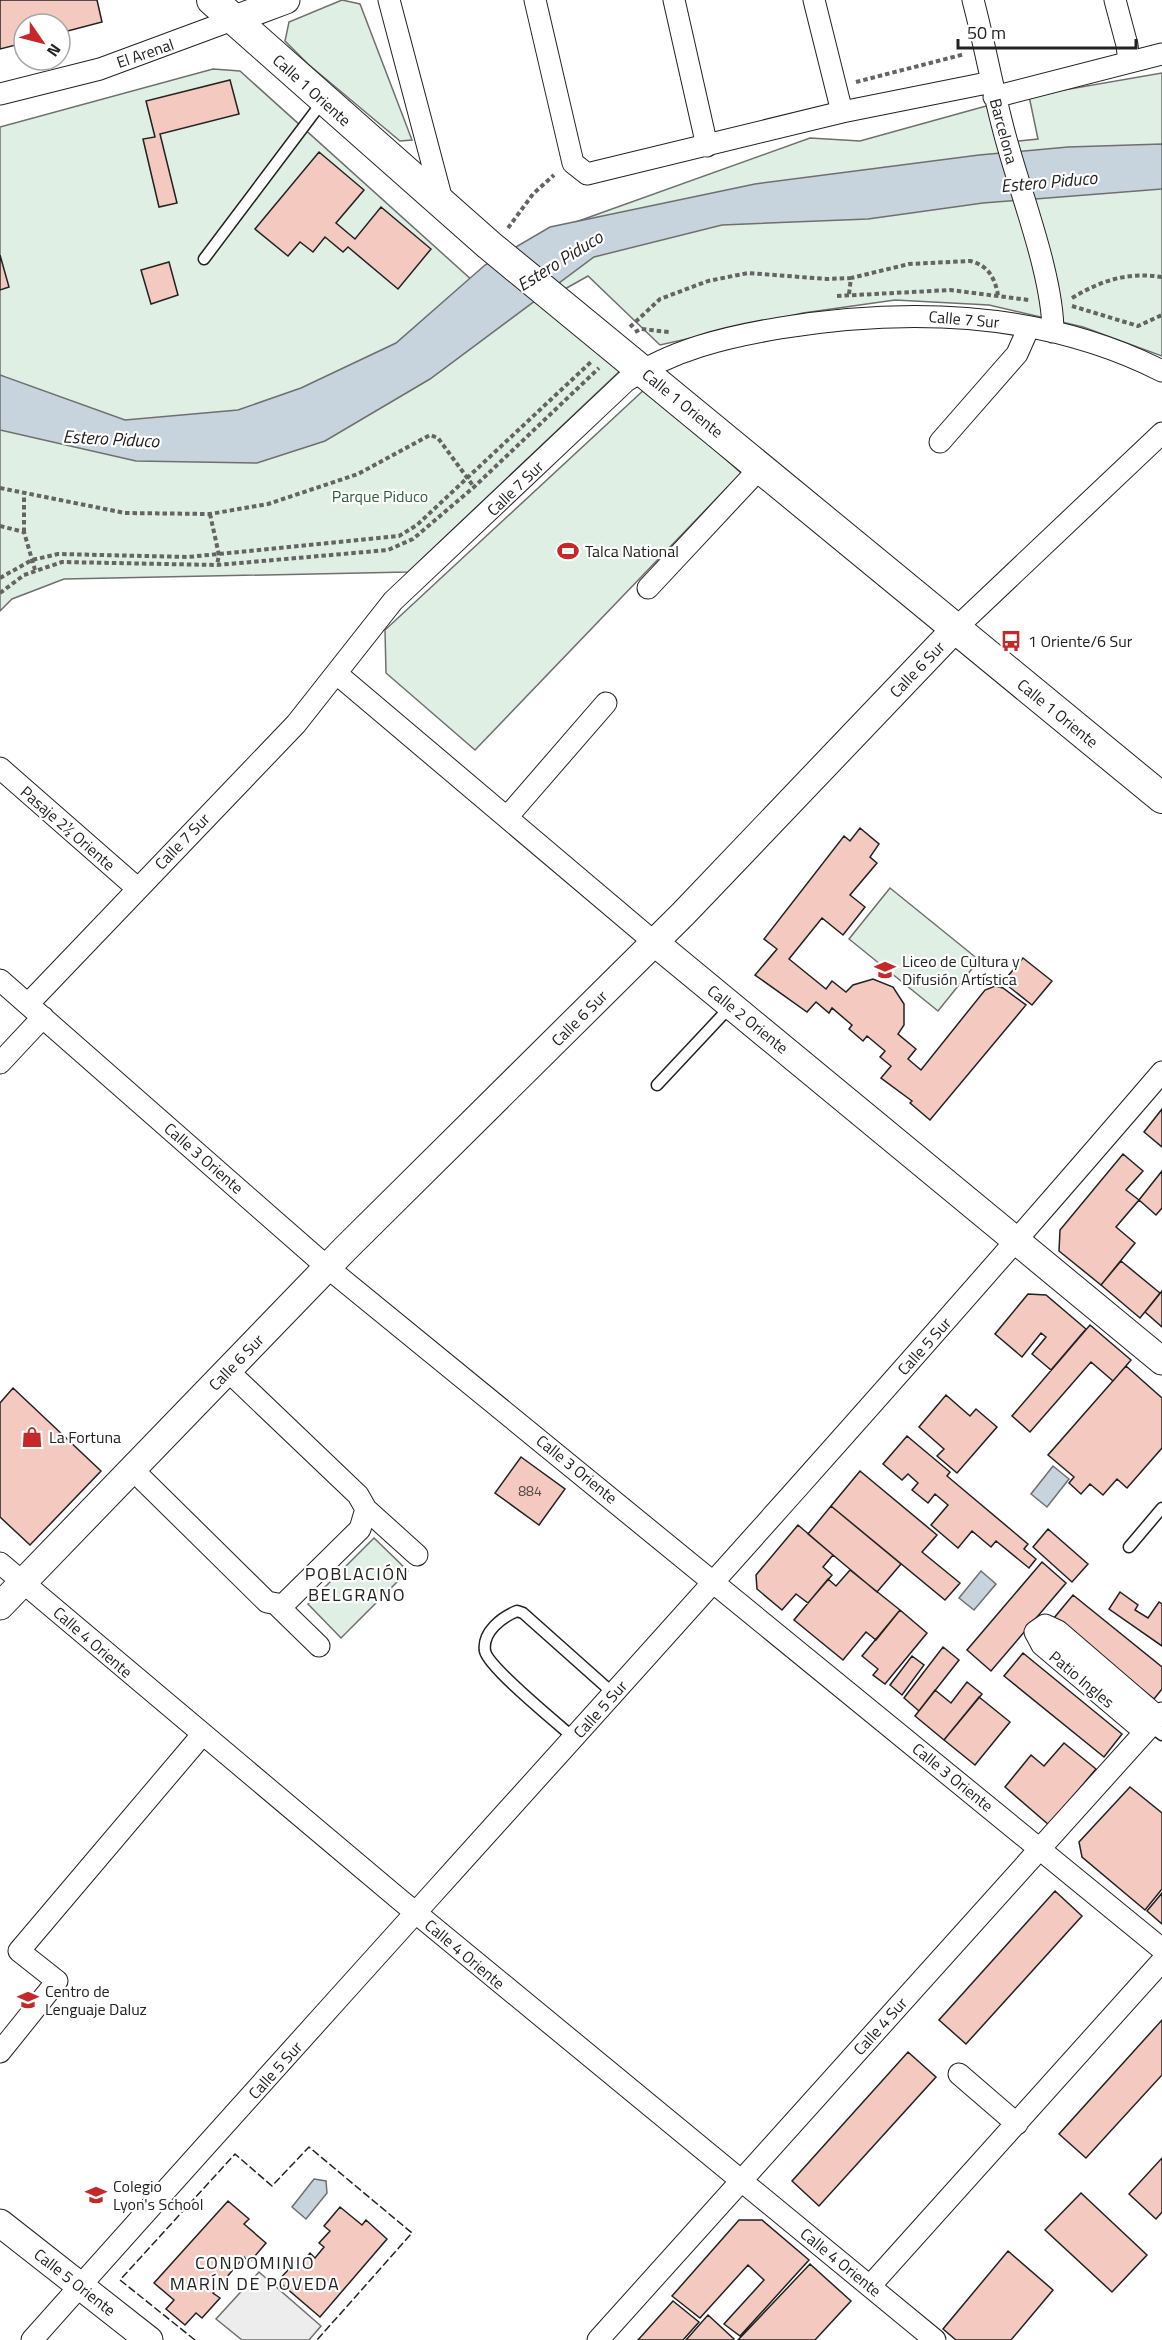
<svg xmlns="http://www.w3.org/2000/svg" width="1162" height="2340" font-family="'Titillium Web',sans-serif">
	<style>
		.green { fill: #e0efe3; stroke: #6f6f6f; stroke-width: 1.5 }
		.parking { fill: #ededed; stroke: #6f6f6f; stroke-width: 1.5 }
		.water { fill: #c7d3dd; stroke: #6f6f6f; stroke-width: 1.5 }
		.building { fill: #f3c9c0; stroke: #222; stroke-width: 1.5 }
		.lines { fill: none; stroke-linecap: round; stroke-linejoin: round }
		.service-casing { stroke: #222; stroke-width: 13 }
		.minor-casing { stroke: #222; stroke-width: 23 }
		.tertiary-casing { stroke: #222; stroke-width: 29 }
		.secondary-casing { stroke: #222; stroke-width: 32 }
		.path { stroke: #646464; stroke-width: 4; stroke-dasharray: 4.5 3; stroke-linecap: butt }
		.service { stroke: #fff; stroke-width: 10 }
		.minor { stroke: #fff; stroke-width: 21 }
		.tertiary { stroke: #fff; stroke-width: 27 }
		.secondary { stroke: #fff; stroke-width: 30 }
		.fence { stroke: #222; stroke-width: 1.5; stroke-dasharray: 8 3; stroke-linecap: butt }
		.labels { text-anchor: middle; stroke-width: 4.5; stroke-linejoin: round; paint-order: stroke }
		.number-label { font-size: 14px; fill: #564c4a }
		.street-label { font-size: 16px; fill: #222; stroke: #fff }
		.park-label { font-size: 16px; fill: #2f5e38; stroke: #fff }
		.poi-label { font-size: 16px; fill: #222; stroke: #fff; text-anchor: start }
		.water-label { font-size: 18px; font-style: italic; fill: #222; stroke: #fff }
		.neighbourhood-label { font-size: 18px; letter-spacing: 1.5px; fill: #222; stroke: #fff }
	</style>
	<rect width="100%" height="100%" fill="#fff"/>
	<path class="green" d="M342 0 360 4 412 140 400 141 308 64 285 41 289 22Z
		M213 69 240 71 473 281 559 228 810 138 860 141 997 103 1000 143 1038 139 1029 96 1162 73V356L1083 327 989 305 895 300 803 313 660 345 588 276 547 299 624 367 408 572 64 579 12 599 0 611V391L159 435 263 415C209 420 155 427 102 418 66 412 32 391 0 375V127Z
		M646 388 741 473 475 750 386 673 385 630Z
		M890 888 979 960 938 1011 849 939Z
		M374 1538 408 1571 341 1638 308 1604Z"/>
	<path class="parking" d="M259 2272 321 2326 309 2340H242L216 2319Z"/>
	<path class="water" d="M1162 144V189L983 203 868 219 722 225 594 257 430 379 325 441 257 463 136 461 0 430V375L125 420 238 410 301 388 396 343 485 265 550 227 755 184 979 155 1068 147Z
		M1053 1466 1069 1479 1047 1507 1031 1494Z
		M981 1571 996 1584 974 1610 959 1598Z
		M314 2179 326 2181 327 2193 306 2219 292 2207Z"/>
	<path class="building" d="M0 0H97L102 22 60 33V24H24V43L0 49Z
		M230 80 239 114 160 134 177 203 159 207 143 139 155 137 146 101Z
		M319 152 364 190 336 223 355 239 381 207 431 249 398 289 348 247 343 252 325 237 313 252 300 242 288 256 255 229Z
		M0 255 9 287 0 290Z
		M169 262 178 295 151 304 141 270Z
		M860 828 879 844 870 857 877 863 850 895 865 907 843 935 822 918 789 959 826 989 832 981 846 992 853 985 873 979 893 987 904 1004V1025L898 1034 916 1049 908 1059 921 1070 985 990 995 986 1003 988 1026 1005 930 1120 910 1103 912 1101 881 1078 891 1066 880 1057 885 1051 867 1036 863 1041 849 1029 852 1025 832 1008 829 1013 816 1002 807 1012 755 975 777 949 764 939 844 836 850 841Z
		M1023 958 1052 981 1032 1005 1003 982Z
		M1162 1109V1147L1144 1132Z
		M1123 1154 1143 1171 1126 1190 1139 1200 1116 1227 1135 1243 1101 1285 1059 1251 1060 1230Z
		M1162 1171V1208L1156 1215 1139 1200Z
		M1121 1261 1160 1293 1140 1318 1101 1285Z
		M1162 1291V1327L1145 1312Z
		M1028 1294 1046 1295 1086 1329 1051 1370 1032 1354 1046 1337 1041 1333 1022 1357 995 1334Z
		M1090 1325 1131 1360 1113 1381 1091 1362 1030 1432 1012 1416Z
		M1126 1366 1162 1398V1448L1127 1488 1117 1479 1103 1495 1090 1484 1081 1494 1069 1483 1074 1477 1048 1455Z
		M13 1388 101 1471 30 1545 0 1517V1403Z
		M946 1395 970 1416 976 1409 997 1427 957 1473 937 1456 944 1449 919 1427Z
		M907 1436 950 1472 947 1476 1028 1544 1024 1549 1036 1559 1029 1568 996 1541 991 1547 972 1531 958 1548 931 1525 948 1505 935 1494 928 1503 912 1490 918 1483 908 1474 902 1480 883 1464Z
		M521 1457 565 1489 539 1525 495 1493Z
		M860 1471 937 1535 922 1552 960 1583 945 1600 831 1506Z
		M831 1506 901 1564 877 1592 808 1534Z
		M798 1525 833 1555 823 1567 832 1575 808 1603 796 1594 782 1610 757 1589 756 1575Z
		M1048 1529 1088 1564 1072 1582 1033 1547Z
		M1042 1562 1066 1583 991 1671 967 1650Z
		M850 1570 900 1610 876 1640 866 1632 843 1660 794 1620 828 1579 836 1586Z
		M1120 1592 1138 1605 1135 1610 1148 1618 1159 1602 1162 1604V1646L1109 1609Z
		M1073 1595 1162 1667V1689L1154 1699 1054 1618Z
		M900 1610 927 1633 885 1684 873 1675 878 1669 862 1656Z
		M943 1647 959 1660 919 1711 904 1698Z
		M1023 1653 1122 1734 1104 1757 1004 1676Z
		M912 1656 924 1665 902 1695 890 1685Z
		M967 1682 982 1694 944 1740 915 1716 935 1690 951 1703Z
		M979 1697 1010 1722 975 1765 944 1740Z
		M1064 1743 1096 1769 1049 1825 1005 1787 1031 1755 1044 1766Z
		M1130 1787 1162 1813V1889L1145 1910 1082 1857 1079 1842Z
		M1055 1891 1082 1916 966 2044 939 2020Z
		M1162 1893V1924L1147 1911Z
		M1162 2020V2075L1086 2158 1059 2134Z
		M908 2052 936 2077 819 2206 792 2181Z
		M1162 2158V2212L1156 2219 1129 2194Z
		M1081 2193 1147 2255 1112 2292 1045 2230Z
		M228 2201 249 2219 244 2224 266 2243 249 2263 244 2257 213 2293 220 2298 202 2318 196 2313 185 2325 166 2309 174 2300 154 2283Z
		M340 2207 362 2225 366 2220 387 2239 320 2317 278 2281 297 2260 301 2264 310 2253 315 2258 324 2247 319 2243 330 2231 324 2226Z
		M739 2220H762L809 2260 740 2336 724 2324 764 2280 748 2265 700 2318 672 2296Z
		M1008 2251 1053 2290 1011 2340H956L943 2329Z
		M810 2264 851 2301 815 2340H738Z
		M673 2301 699 2322 683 2340H638Z
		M708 2315 734 2339 733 2340H686Z"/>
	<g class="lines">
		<defs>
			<path id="service" d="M204 259 323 101
				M657 1085 731 1006
				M1129 1547 1162 1508
				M1150 1726 1162 1735
				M574 1738C558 1724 488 1667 485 1651 482 1632 502 1617 517 1611L523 1613 614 1694"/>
			<path id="minor" d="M389 0 443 204
				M535 0 573 163 587 174 842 112 992 82
				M674 0 707 146
				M814 0 842 112
				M973 0C986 49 994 98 1008 146 1023 200 1053 278 1053 332
				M1115 0 1127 45 1129 62
				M0 94 100 69 235 19
				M994 97 1162 54
				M940 442 1017 354 1029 327
				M648 588 761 467
				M955 629 1162 433
				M337 674 654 942
				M0 768 137 888
				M508 816 606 703
				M0 980 327 1267 1162 1949
				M28 1004 296 724 393 601 626 381C671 350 726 337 780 328 909 307 1043 311 1162 371
				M0 1063 43 1017
				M132 1469 267 1602 283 1605 360 1529 366 1509 358 1495 227 1370
				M366 1509 417 1555
				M0 1563 399 1899 935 2340
				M278 1606 319 1646
				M1145 1732 1042 1645 1035 1632 1045 1625 1058 1631 1158 1717
				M0 2052 57 1981 19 1951 202 1735
				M959 2074 1017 2124
				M870 2286 1162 1961
				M32 2340C408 1917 793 1502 1162 1072
				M598 2340 1162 1713"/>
			<path id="tertiary" d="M235 19 286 0
				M654 942 1162 1361
				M0 1606 345 1249 683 914 955 629
				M0 2223 149 2340"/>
			<path id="secondary" d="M212 0 489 245 1162 798"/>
		</defs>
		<use href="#service" class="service-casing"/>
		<use href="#minor" class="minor-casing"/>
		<use href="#tertiary" class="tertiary-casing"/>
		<use href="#secondary" class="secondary-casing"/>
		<path class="path" d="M856 82 965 54
			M508 228 533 194 554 175
			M849 294 851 278 909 264 970 261C988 265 995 278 998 295
			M837 296 950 290 1029 300
			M1072 298C1102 280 1127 272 1162 277
			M1072 306 1138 326 1162 315
			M630 327 660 299 708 281 748 273 827 279 851 278
			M635 332 641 329 669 332
			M0 488 125 513 210 514 268 504 358 474 430 435 438 438 474 487
			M210 514 219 555 217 565
			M0 526 24 532 35 570
			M24 532V494
			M0 578 32 560 58 554 188 557 399 536 417 525 592 361
			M0 593 24 575 62 562 217 565 388 550 413 539 474 487 599 368"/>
		<use href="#service" class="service"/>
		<use href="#minor" class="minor"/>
		<use href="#tertiary" class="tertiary"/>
		<use href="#secondary" class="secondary"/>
		<path class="fence" d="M195 2340 120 2280 235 2154 272 2186 309 2147 412 2233 317 2340"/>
	</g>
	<defs>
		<symbol id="stadium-bare" viewBox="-9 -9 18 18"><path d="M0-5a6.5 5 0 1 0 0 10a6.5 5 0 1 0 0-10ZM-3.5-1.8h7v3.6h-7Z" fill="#c62828" stroke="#fff" stroke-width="2.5" paint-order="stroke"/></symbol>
		<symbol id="bus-bare" viewBox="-9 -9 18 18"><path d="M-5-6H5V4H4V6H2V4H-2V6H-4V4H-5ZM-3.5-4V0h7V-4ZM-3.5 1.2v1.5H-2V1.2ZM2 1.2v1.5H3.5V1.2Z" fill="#c62828" stroke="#fff" stroke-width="2.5" paint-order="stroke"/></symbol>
		<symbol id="school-bare" viewBox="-9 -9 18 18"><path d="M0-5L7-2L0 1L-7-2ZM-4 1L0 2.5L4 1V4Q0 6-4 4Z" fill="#c62828" stroke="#fff" stroke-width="2.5" paint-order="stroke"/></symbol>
		<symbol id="shop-bare" viewBox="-9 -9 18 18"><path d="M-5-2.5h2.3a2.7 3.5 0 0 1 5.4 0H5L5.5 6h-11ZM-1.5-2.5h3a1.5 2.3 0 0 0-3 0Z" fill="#c62828" stroke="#fff" stroke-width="2.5" paint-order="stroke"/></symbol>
	</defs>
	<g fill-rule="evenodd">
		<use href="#stadium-bare" x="553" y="536" width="30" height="30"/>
		<use href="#bus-bare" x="996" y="626" width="30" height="30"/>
		<use href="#school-bare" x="870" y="955" width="30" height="30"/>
		<use href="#shop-bare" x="17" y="1422" width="30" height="30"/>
		<use href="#school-bare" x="13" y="1985" width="30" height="30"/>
		<use href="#school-bare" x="81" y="2180" width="30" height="30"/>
	</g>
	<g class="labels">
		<g class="number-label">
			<text x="530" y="1496">884</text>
		</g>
		<g class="street-label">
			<text transform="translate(145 53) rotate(-19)" y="6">El Arenal</text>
			<text transform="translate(312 90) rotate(42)" y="6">Calle 1 Oriente</text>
			<text transform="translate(1004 131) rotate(75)" y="6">Barcelona</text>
			<text transform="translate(964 319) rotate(5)" y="6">Calle 7 Sur</text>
			<text transform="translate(683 403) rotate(39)" y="6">Calle 1 Oriente</text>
			<text transform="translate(515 488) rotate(-44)" y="6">Calle 7 Sur</text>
			<text transform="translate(917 669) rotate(-46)" y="6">Calle 6 Sur</text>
			<text transform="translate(1058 713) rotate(39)" y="6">Calle 1 Oriente</text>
			<text transform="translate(68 828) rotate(41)" y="6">Pasaje 2½ Oriente</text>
			<text transform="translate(182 841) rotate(-46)" y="6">Calle 7 Sur</text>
			<text transform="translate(579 1018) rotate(-45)" y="6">Calle 6 Sur</text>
			<text transform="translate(748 1019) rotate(39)" y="6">Calle 2 Oriente</text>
			<text transform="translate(204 1158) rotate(41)" y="6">Calle 3 Oriente</text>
			<text transform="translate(924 1346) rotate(-48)" y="6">Calle 5 Sur</text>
			<text transform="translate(236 1362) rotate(-46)" y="6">Calle 6 Sur</text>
			<text transform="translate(577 1469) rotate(39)" y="6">Calle 3 Oriente</text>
			<text transform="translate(93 1642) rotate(41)" y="6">Calle 4 Oriente</text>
			<text transform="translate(1082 1679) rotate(40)" y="6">Patio Ingles</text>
			<text transform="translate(600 1709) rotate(-48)" y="6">Calle 5 Sur</text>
			<text transform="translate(953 1777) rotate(39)" y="6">Calle 3 Oriente</text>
			<text transform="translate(465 1954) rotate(40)" y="6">Calle 4 Oriente</text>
			<text transform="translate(880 2026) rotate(-48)" y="6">Calle 4 Sur</text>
			<text transform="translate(275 2070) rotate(-48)" y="6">Calle 5 Sur</text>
			<text transform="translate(841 2262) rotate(39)" y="6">Calle 4 Oriente</text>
			<text transform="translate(75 2282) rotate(38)" y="6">Calle 5 Oriente</text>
		</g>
		<g class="park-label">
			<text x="380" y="502">Parque Piduco</text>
		</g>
		<g class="poi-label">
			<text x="585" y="557">Talca National</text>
			<text x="1028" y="647">1 Oriente/6 Sur</text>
			<text x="902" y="967">Liceo de Cultura y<tspan x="902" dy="18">Difusión Artística</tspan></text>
			<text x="49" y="1443">La Fortuna</text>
			<text x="45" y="1997">Centro de<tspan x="45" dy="18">Lenguaje Daluz</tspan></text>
			<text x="113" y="2192">Colegio<tspan x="113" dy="18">Lyon's School</tspan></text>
		</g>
		<g class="water-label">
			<text transform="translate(1049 182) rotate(-5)" y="6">Estero Piduco</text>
			<text transform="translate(560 261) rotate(-32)" y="6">Estero Piduco</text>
			<text transform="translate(111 439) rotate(3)" y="6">Estero Piduco</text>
		</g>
		<g class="neighbourhood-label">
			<text x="357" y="1580">POBLACIÓN<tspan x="357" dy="21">BELGRANO</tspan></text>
			<text x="255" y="2269">CONDOMINIO<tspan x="255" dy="21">MARÍN DE POVEDA</tspan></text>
		</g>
	</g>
	<g transform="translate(42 42) rotate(125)"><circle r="28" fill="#ffffff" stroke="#a7a7a7" stroke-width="1.5"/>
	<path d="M0-4.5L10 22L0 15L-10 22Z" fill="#c62828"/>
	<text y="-9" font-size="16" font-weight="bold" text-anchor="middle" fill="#222222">N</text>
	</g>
	<path d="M958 39v9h178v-9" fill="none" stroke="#222222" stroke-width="3"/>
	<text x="967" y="39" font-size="18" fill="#222222" stroke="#ffffff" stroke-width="4.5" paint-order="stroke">50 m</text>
</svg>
